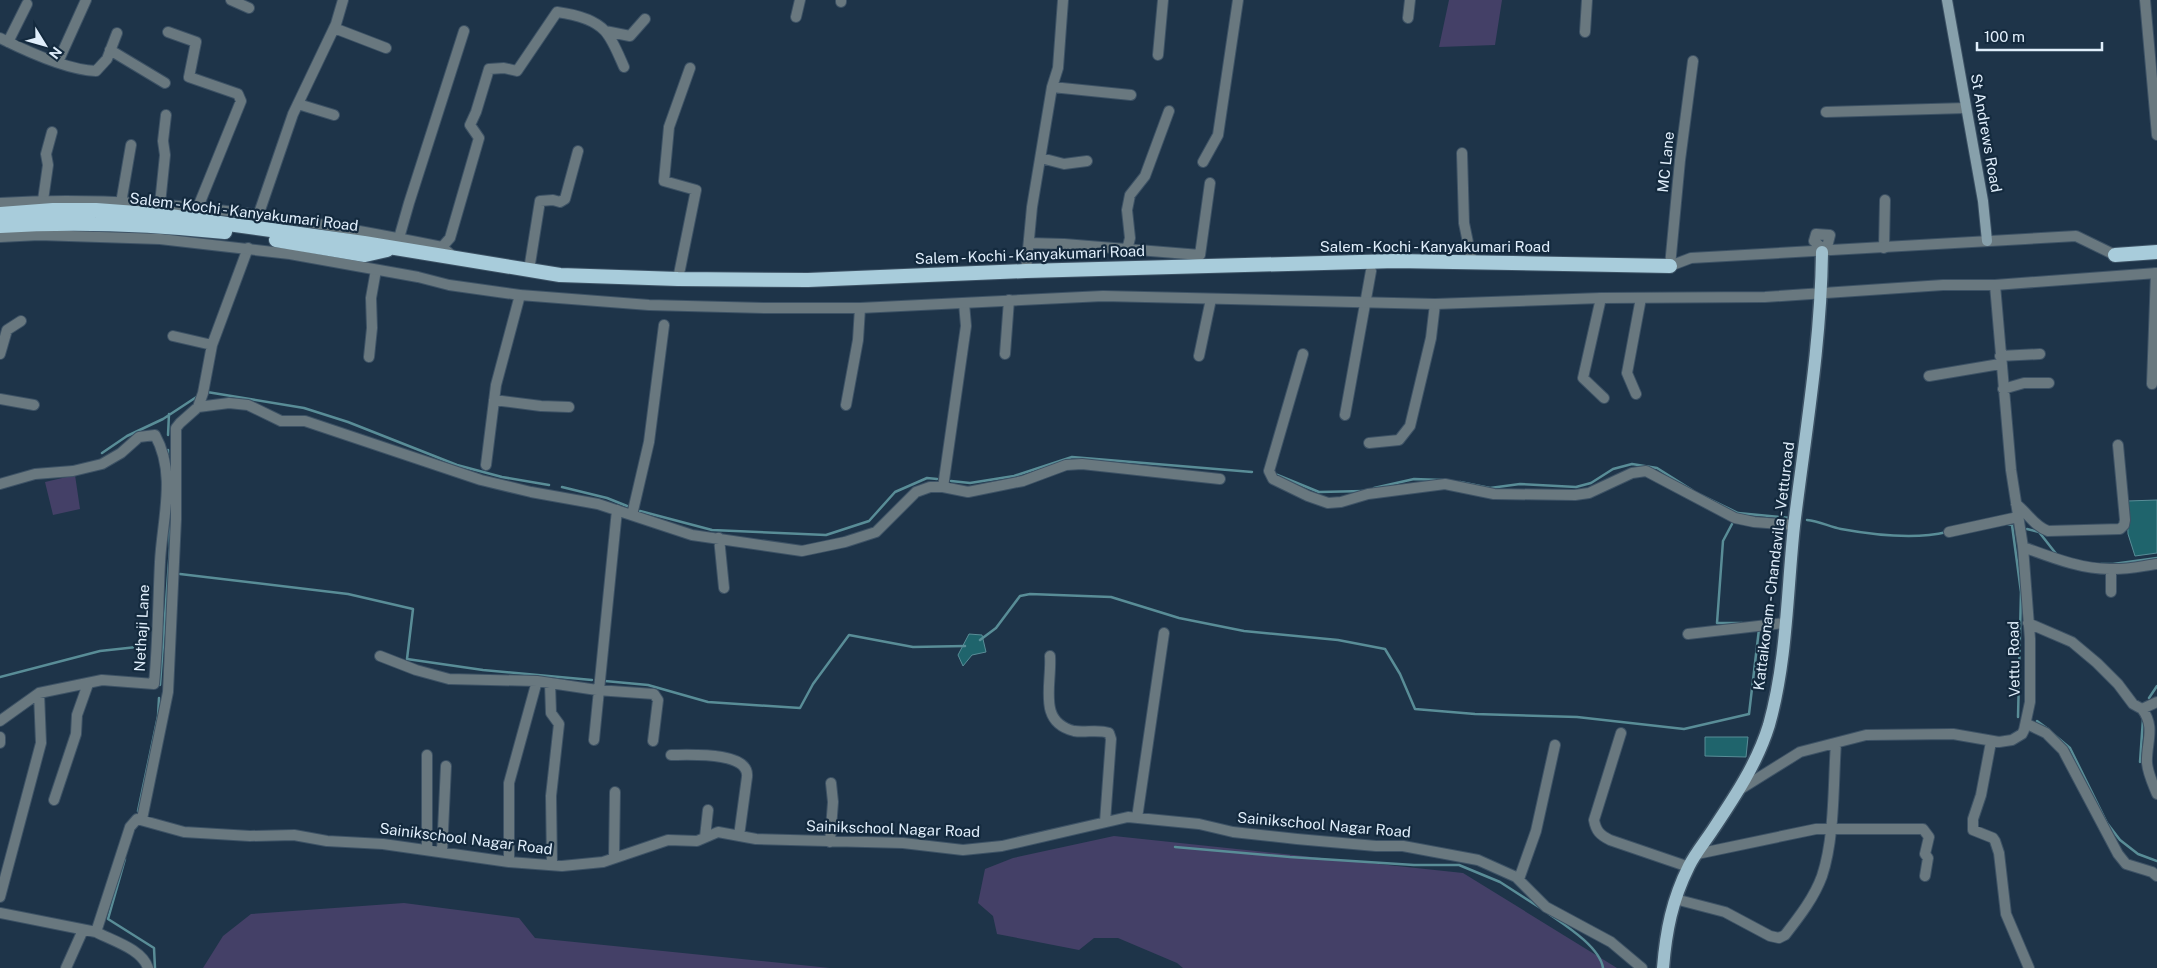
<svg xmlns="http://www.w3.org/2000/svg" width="2157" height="968" font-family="'Public Sans',sans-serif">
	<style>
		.green { fill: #444067 }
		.water { fill: #1f646c; stroke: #598d97 }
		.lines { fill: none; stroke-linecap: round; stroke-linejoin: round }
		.stream { stroke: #598d97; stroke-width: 2.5 }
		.minor-casing { stroke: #3d5265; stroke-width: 12 }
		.tertiary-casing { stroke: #3d5265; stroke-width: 12 }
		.secondary-casing { stroke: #3d5265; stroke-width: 12 }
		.primary-casing { stroke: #3d5265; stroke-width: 15 }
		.trunk-casing { stroke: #3d5265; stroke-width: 16 }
		.minor { stroke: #69787f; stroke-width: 10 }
		.tertiary { stroke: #69787f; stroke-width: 10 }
		.secondary { stroke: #87a0ab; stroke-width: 10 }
		.primary { stroke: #9ebecc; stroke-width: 12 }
		.trunk { stroke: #a8ccdb; stroke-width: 14 }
		.labels { text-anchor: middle; stroke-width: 4.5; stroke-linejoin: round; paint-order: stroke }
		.street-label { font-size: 15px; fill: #e0eefb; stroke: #142a3e }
	</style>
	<rect width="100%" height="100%" fill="#1e3449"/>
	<path class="green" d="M1449 0H1502L1495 45 1439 47Z
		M75 475 80 509 53 515 45 482Z
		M1114 836 1463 873 1617 968H1183L1177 963 1118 938H1094L1079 950 997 934 993 916 978 903 985 869 1013 858Z
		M404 903 519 918 535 938 830 968H203L223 936 251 914Z"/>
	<path class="water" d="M2157 500V553L2135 556 2128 534 2127 501Z
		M969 634 982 635 986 652 972 655 963 666 958 655Z
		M1705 737H1748L1746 757 1705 756Z"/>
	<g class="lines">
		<path class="stream" d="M207 392 304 408 348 422 457 465 502 477 549 485
			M168 435 169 414
			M168 450V456
			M102 453 127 436 163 419 198 396
			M1275 474 1319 492 1364 491
			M951 481 970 483 1014 476 1072 457 1252 472
			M1460 482 1490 488 1520 484 1576 487 1591 483 1613 469 1632 464 1657 468 1692 490
			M562 487 607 498 627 506
			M1374 488 1414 479 1442 480
			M1701 495 1738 513 1791 518
			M640 511 712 530 826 535 869 521 895 492 927 478 937 479
			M1807 520C1819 521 1830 527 1841 529 1874 535 1914 540 1947 532
			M1732 524 1723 541 1717 623H1742
			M2008 524 2012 525 2021 592 2018 717
			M2027 529 2039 532 2057 555
			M2101 564H2113L2157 558
			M180 574 348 594 413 609 407 659 483 670 592 680
			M980 640 996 628 1020 596 1030 594 1111 597 1179 618 1244 631 1338 640 1385 649 1400 674 1415 709 1475 714 1577 717 1684 729 1749 714 1759 629
			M0 677 100 651 146 646
			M605 681 648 685 708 702 800 708 813 684 849 635 913 647 965 646
			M160 685 170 548 169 519
			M2149 698 2157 686
			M2037 721 2048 729
			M2052 733 2070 748 2107 823 2120 840 2138 854 2157 861
			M2140 762 2143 719
			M138 811 158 716 159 698
			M1175 847 1290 857 1414 865H1459L1500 882 1542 909
			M125 859 108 919 154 948 155 968
			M1549 914C1565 925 1600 947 1603 968"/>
		<defs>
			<path id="minor" d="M231 0 249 8
				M2145 0 2157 135
				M841 2V0
				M796 17 800 0
				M1408 18 1410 0
				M334 28 386 48
				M605 31 630 36 645 19
				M168 32 196 42 189 77 238 94 241 101 198 207
				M1585 32 1587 0
				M0 38C26 51 68 70 96 71L107 59 117 33
				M8 42 27 4
				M110 50 165 83
				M1158 55 1163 0
				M58 62 86 0
				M1052 87 1131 95
				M298 104 334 115
				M1826 112 1966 108
				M1462 153 1464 223 1472 262
				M1041 158 1064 164 1087 161
				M1203 162 1218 135 1238 0
				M43 200 48 165 46 154 52 132
				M121 203 131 145
				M160 204 165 155 163 141 166 115
				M259 213 293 114 336 24 343 0
				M399 238 409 203 464 31
				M1029 243 1064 244 1200 255 1210 183
				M442 247 450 238 479 138 470 125 476 112 489 69 504 68 517 71 557 12C572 14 594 19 605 31 613 40 619 56 624 67
				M1884 248 1885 200
				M1127 250 1130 238 1127 210 1130 195 1145 176 1169 111
				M1822 252V248L1827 247 1830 235 1816 234 1814 241 1822 248
				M1670 266 1680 160 1693 61
				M529 270 540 201 553 200 560 202 565 199 578 151
				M1026 271 1032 207 1052 87 1058 68 1063 0
				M678 279 696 190 664 181 669 127 690 68
				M1601 298 1583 378 1604 398
				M173 336 212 345
				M0 354 7 330 21 321
				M1005 354 1009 300
				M1303 354 1269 471 1273 479 1308 496 1328 503 1341 502 1368 494 1445 484 1494 494 1575 495 1589 493 1632 473 1646 471 1735 518 1754 522 1794 525
				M1199 356 1211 299
				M2000 356 2040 354
				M369 357 372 328 371 298 376 270
				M1929 376 2000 364
				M2152 384 2156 273
				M2003 389 2024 383H2049
				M1636 394 1627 373 1641 298
				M0 399 34 405
				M494 400 541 406 569 407
				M846 405 858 340 860 308
				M198 407 203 393 212 345 248 248
				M1345 415 1371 271
				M1369 443 1399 440 1410 426 1431 338 1435 304
				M486 465 496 385 520 295
				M0 484 35 474 73 471 102 464 121 453 139 437 155 435C177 474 162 520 160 562 158 603 158 643 154 684L102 680 39 693 0 721
				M943 487 966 326 964 303
				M2016 504C2028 513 2034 526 2048 531L2120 529 2124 525 2125 520 2118 445
				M632 515 649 442 664 325
				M1949 532 2018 517
				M719 538 724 588
				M2023 547C2051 557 2080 569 2110 569 2125 570 2142 566 2157 564
				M2111 592V570
				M2028 623 2072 642 2097 663 2118 684 2133 704 2142 709 2157 702
				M1688 634 1785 623
				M380 656 416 670 449 679 537 681 597 690 654 694 658 700 653 741
				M1050 656C1052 685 1037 722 1074 731 1085 733 1098 729 1109 733L1111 739 1105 822
				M550 683 551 713 559 724 551 796 552 865
				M2142 709C2156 727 2146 743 2147 763 2148 774 2153 784 2157 794
				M2027 724 2046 733 2063 750 2118 854 2126 864 2152 872 2157 876
				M1621 733 1594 820C1596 831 1600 835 1610 840L1689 867
				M0 737V743
				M594 740 617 510
				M1991 742 1981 795 1973 819V830L1993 838 1995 841 1999 853 2006 914 2029 968
				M671 755C688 755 750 751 747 777L739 836
				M1739 790 1800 752 1866 735 1953 734 1999 742 2012 740 2022 734 2024 730 2030 702V639L2023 547 2011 470 1995 285
				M54 800 76 734 77 715 88 684
				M1137 818 1164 633
				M142 819 168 692 176 519V428L180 423 198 407 229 403 248 405 281 421H305L481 480 531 492 598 504 692 535 802 551 845 542 876 532 916 492 930 487H943L968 492 1023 481 1066 465 1082 464 1220 479
				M705 837 708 810
				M830 842 833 802 831 783
				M427 850V755
				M442 852 446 766
				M1697 854 1816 829H1923L1929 837 1925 854 1928 858 1925 876
				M614 858 615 792
				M509 862V783L537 681
				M1519 879 1536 831 1555 745
				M0 897 41 743 39 693
				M1675 899 1725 912 1770 936 1779 938 1785 935C1799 917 1814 898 1822 876 1835 837 1833 784 1836 743
				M0 913 96 932
				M66 968 83 930
				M148 968C142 949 113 941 96 932L130 827 137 819 184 832 250 836 294 835 327 841 383 844 509 862 562 866 603 862 668 840 697 841 718 832 756 839 903 843 963 850 1002 846 1128 817 1199 824 1233 832 1297 839 1376 846H1403L1478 860 1516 877 1546 907 1611 942 1642 968"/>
			<path id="tertiary" d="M0 203C149 194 296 217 442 247L455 258
				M0 237 39 235 160 239 290 254 418 277 449 285 520 295 649 305 765 308H860L1103 296 1435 304 1601 298 1765 297 1943 285H1995L2157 273
				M1670 266 1691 258 2076 236 2115 255"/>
			<path id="secondary" d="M1947 0 1983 201 1987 241"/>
			<path id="primary" d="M1663 968C1666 931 1672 900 1689 866 1695 854 1704 843 1712 831 1734 798 1757 764 1769 725 1787 661 1787 592 1794 526 1805 435 1821 344 1822 252"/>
			<path id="trunk" d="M0 214 53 210H96L163 215 364 243 560 275 678 279 808 280 1026 271 1396 261 1670 266
				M0 226C76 221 149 224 225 232
				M276 240 365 255 387 250
				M2115 255 2157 252"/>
		</defs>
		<use href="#minor" class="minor-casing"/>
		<use href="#tertiary" class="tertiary-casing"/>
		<use href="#secondary" class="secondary-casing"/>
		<use href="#primary" class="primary-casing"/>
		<use href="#trunk" class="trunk-casing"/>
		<use href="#minor" class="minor"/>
		<use href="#tertiary" class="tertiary"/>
		<use href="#secondary" class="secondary"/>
		<use href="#primary" class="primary"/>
		<use href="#trunk" class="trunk"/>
	</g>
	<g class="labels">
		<g class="street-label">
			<text transform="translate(1986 133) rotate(80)" y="5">St Andrews Road</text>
			<text transform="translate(1666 162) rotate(-84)" y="5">MC Lane</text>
			<text transform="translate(244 212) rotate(7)" y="5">Salem - Kochi - Kanyakumari Road</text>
			<text x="1435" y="252">Salem - Kochi - Kanyakumari Road</text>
			<text transform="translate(1030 255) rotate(-2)" y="5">Salem - Kochi - Kanyakumari Road</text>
			<text transform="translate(1774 566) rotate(-83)" y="5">Kattaikonam - Chandavila - Vetturoad</text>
			<text transform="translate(142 628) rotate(-87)" y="5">Nethaji Lane</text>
			<text transform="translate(2014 659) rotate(-91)" y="5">Vettu Road</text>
			<text transform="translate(1324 825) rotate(5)" y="5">Sainikschool Nagar Road</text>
			<text transform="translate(893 829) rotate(2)" y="5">Sainikschool Nagar Road</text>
			<text transform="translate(466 839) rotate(7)" y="5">Sainikschool Nagar Road</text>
		</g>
	</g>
	<g transform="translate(45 45) rotate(127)" stroke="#142a3e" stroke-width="4" paint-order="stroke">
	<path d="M0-4L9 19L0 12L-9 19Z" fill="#e0eefb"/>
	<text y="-8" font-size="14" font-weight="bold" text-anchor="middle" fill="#e0eefb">N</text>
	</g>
	<path d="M1977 42v8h125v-8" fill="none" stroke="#e0eefb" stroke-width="2.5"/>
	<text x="1984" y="42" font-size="15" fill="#e0eefb" stroke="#142a3e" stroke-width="4" paint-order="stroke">100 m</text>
</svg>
